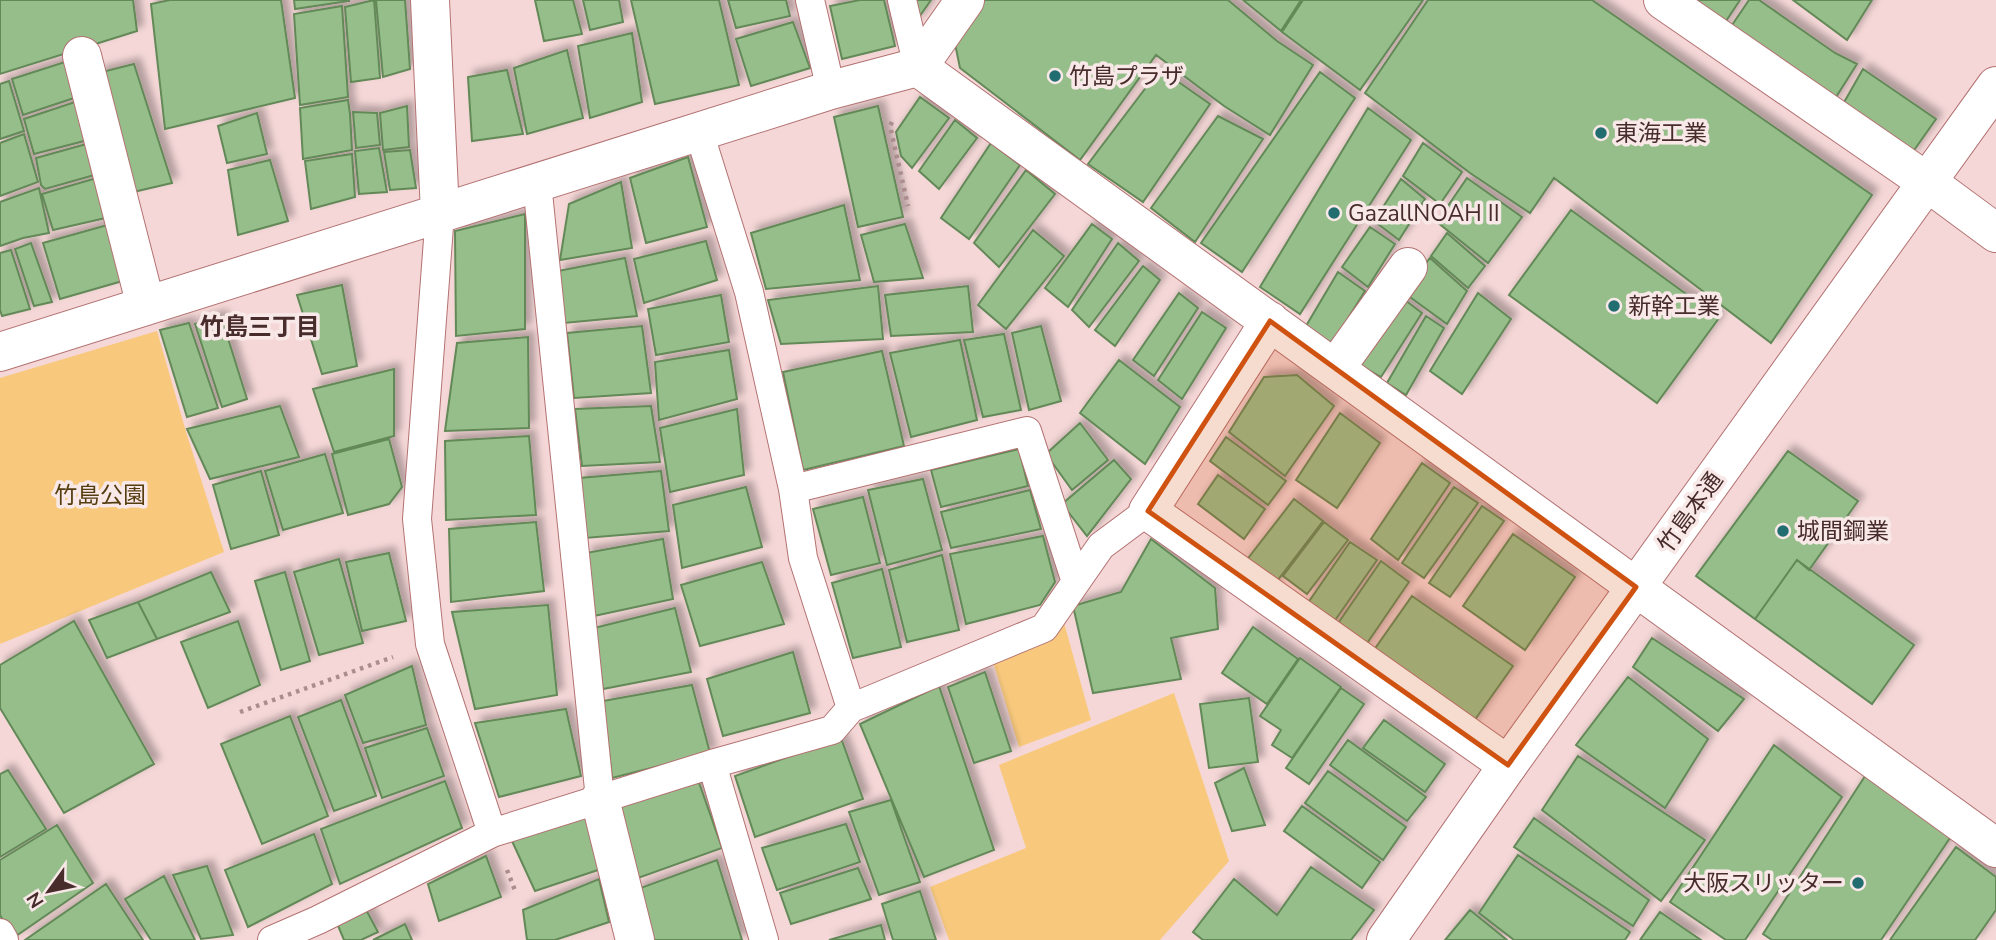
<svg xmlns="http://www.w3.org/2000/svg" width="1996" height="940" font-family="'Nunito Sans','Noto Sans JP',sans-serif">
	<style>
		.green { fill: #f8c97d }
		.building { fill: #96be8a; stroke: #638958; stroke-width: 2; filter: url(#shadow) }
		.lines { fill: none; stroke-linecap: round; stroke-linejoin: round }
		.service-casing { stroke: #b37272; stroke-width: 30 }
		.minor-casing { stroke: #b37272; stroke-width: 40 }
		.tertiary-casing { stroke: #b37272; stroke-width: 40 }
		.path { stroke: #ab8d8d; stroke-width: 4.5; stroke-dasharray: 3.5 5; stroke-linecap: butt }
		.service { stroke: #fff; stroke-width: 28 }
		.minor { stroke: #fff; stroke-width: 38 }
		.tertiary { stroke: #fff; stroke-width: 38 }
		.marked { fill: #d05211; fill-opacity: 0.2; stroke: #d05211; stroke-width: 5; stroke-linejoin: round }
		.poi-dot { fill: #216d70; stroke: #f8e9e8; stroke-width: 2.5 }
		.labels { text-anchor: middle; stroke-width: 7; stroke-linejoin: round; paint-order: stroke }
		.poi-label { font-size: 23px; fill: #482c2c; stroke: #f8e9e8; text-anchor: start }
		.park-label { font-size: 23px; fill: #543c0f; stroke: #f8e9e8 }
		.street-label { font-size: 23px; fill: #482c2c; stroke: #f8e9e8 }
		.neighbourhood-label { font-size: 24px; font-weight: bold; fill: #482c2c; stroke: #f8e9e8 }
	</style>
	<defs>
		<filter id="shadow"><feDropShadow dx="6" dy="-6" stdDeviation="3.5" flood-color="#0004"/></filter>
	</defs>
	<rect width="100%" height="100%" fill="#f5d7d7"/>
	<path class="green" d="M157 331 187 435 224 552 0 644V378Z
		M1063 619 1091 720 1019 747 993 662Z
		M1174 693 1229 861 1160 940H949L930 887 1026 848 999 765Z"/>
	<path class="building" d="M0 0H133L137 31 0 74Z
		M170 0H281L295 98 165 129 151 4Z
		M294 0H349V1L295 9Z
		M374 0 380 78 351 82 345 7Z
		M376 0H405L410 69 383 77Z
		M535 0H573L582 34 544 41Z
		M583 0H619L623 22 590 30Z
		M631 0H719L739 85 655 104Z
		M728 0H786L790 16 736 28Z
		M860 0H884L895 46 842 59 830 6Z
		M909 0H931L915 23Z
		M979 0H1228L1277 41 1313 65 1270 135 1224 106 1156 55 1080 160 960 68 953 34Z
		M1243 0H1301L1281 31Z
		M1303 0H1423L1360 90 1282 32Z
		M1428 0H1592L1872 195 1771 343 1554 178 1530 213 1470 173 1365 93Z
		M1674 0H1740L1720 30Z
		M1749 0H1759L1835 53 1857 64 1831 105 1726 34Z
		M1793 0H1872L1847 40Z
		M342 6 348 97 300 105 294 14Z
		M793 22 810 68 751 86 736 39Z
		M632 33 642 102 590 118 578 46Z
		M567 50 583 118 527 134 514 68Z
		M68 61 77 97 23 115 12 79Z
		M134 64 172 183 129 193 98 73Z
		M1160 69 1210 104 1143 202 1088 164Z
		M1863 69 1936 119 1910 156 1838 113Z
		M507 70 523 134 472 141 468 77Z
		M1320 72 1355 98 1242 272 1201 243Z
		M9 81 24 131 0 139V84Z
		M920 97 949 118 912 168 901 156 896 132Z
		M348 100 350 114 352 150 303 159 300 108Z
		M78 101 88 140 34 154 24 119Z
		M407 106 409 147 383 150 380 113Z
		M878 106 903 217 858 227 834 117Z
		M1368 108 1411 140 1300 314 1260 287Z
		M353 112 377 113 380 145 356 148Z
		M257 113 267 154 227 163 218 126Z
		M1218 116 1263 139 1195 242 1151 208Z
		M955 120 977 138 939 189 919 171Z
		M24 134 38 182 0 196V143Z
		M90 143 98 174 45 189 41 185 36 158Z
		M991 143 1020 165 969 239 941 218Z
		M1423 143 1462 172 1440 204 1403 176Z
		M379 148 387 192 359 194 355 151Z
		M410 150 416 188 390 190 384 152Z
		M352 154 355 197 311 209 305 161Z
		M688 157 707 227 646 243 630 178Z
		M270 160 288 221 238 235 228 170Z
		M1026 170 1055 194 999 267 974 243Z
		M100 177 110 217 53 230 42 194Z
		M1467 178 1522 217 1488 263 1437 222Z
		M1401 179 1425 199 1399 240 1374 221Z
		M621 182 632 248 560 260 569 204Z
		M39 188 49 233 23 238 0 246V202Z
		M844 205 860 280 766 289 751 233Z
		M1571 210 1719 318 1657 403 1509 295Z
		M525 214V329L456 336 455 231Z
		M111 224 126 280 60 299 43 243Z
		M905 224 923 278 874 282 861 235Z
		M1092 224 1112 239 1068 307 1045 288Z
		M1370 227 1395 244 1368 287 1342 267Z
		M1033 230 1064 256 1006 329 978 305Z
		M1447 233 1485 266 1468 288 1431 256Z
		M706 241 717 280 644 303 634 259Z
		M31 243 52 302 34 306 15 249Z
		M1118 243 1139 261 1089 327 1072 310Z
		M11 250 30 309 2 316 0 310V253Z
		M625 258 637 316 564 323 558 271Z
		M1430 258 1467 291 1447 324 1403 292Z
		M1143 266 1160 280 1115 346 1095 330Z
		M1338 272 1365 291 1332 344 1306 326Z
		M342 285 357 366 322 374 297 295Z
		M878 286 883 339 781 344 768 300Z
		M968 286 973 332 891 336 885 295Z
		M1179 293 1198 308 1154 376 1133 360Z
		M1478 293 1511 319 1462 394 1430 371Z
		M721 295 729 342 656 355 648 309Z
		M1401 297 1422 313 1381 377 1356 363Z
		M1202 312 1226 328 1182 399 1158 380Z
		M221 316 247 399 222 407 195 324Z
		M1426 316 1444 328 1406 395 1387 383Z
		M189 323 218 408 187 417 160 330Z
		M642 326 651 393 574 398 567 333Z
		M1041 326 1061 401 1029 410 1012 333Z
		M1004 334 1021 410 983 417 964 340Z
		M528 337 529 428 445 431 457 343Z
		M960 340 977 420 911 437 890 353Z
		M729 350 737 399 659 420 655 362Z
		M882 351 904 446 803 470 783 372Z
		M1119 360 1180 407 1145 464 1080 413Z
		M394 369V436L334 452 313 389Z
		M1297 375 1334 406 1285 476 1229 432 1264 377Z
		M280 406 299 457 210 479 187 429Z
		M651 406 660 462 582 466 575 409Z
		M737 409 744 475 670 492 660 428Z
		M1340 413 1380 443 1337 508 1296 480Z
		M1080 423 1108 460 1072 490 1046 454Z
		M529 436 536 515 446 520 445 441Z
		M1226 437 1286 481 1268 505 1210 461Z
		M389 439 402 487 389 504 348 515 332 454Z
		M1019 449 1028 486 941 507 931 470Z
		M1788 451 1858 501 1809 570 1797 560 1755 619 1696 576Z
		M325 454 343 513 283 530 265 471Z
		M1114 460 1131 479 1087 536 1062 504Z
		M1422 463 1450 483 1398 560 1371 539Z
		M261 471 279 535 231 549 213 485Z
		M661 471 669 531 585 538 579 478Z
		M1218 475 1265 509 1244 539 1198 504Z
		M923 479 942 550 887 565 868 490Z
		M746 487 762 547 682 568 673 505Z
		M1454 487 1478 503 1424 578 1402 563Z
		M1030 490 1041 529 951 548 941 512Z
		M863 497 880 563 831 575 813 509Z
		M1294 499 1323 521 1271 589 1242 566Z
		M1482 506 1504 521 1450 597 1429 583Z
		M536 522 544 591 451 602 449 529Z
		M1324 522 1348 540 1307 594 1283 576Z
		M1513 534 1575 577 1525 650 1463 606Z
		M1043 536 1055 582 1040 605 966 624 950 554Z
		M663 539 673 599 594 616 586 553Z
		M1151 539 1215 588 1218 629 1171 638 1181 679 1093 693 1073 606 1121 592Z
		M1350 542 1377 560 1329 629 1303 610Z
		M389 553 406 621 362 631 346 562Z
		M942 555 959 630 907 642 889 570Z
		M339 559 363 643 319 655 294 572Z
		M1797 560 1914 645 1872 704 1755 619Z
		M1381 561 1409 582 1361 652 1332 632Z
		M762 562 784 624 700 646 681 585Z
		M882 569 901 647 853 658 832 583Z
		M211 572 230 612 157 639 138 602Z
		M285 572 310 661 281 670 255 581Z
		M1412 596 1513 666 1469 728 1369 657Z
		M138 602 157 639 107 658 89 620Z
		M548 605 557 695 475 709 452 612Z
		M675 608 691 672 603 689 594 628Z
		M74 621 154 764 64 813 0 708V665Z
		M238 621 260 685 208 708 181 642Z
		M1253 627 1298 659 1267 704 1222 673Z
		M1652 638 1744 699 1718 731 1633 667Z
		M793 652 810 713 723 736 707 679Z
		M1300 658 1341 687 1292 758 1272 745 1281 730 1260 716Z
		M412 666 426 725 363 743 345 695Z
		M985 672 1011 751 974 763 948 687Z
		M1628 677 1708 739 1665 808 1576 745Z
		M692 685 710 753 612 778 603 701Z
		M939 686 994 850 924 877 860 724Z
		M1341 688 1364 704 1309 784 1286 768Z
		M1249 698 1258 762 1209 768 1200 704Z
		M341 700 376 796 334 811 298 717Z
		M566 709 581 776 499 797 475 723Z
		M290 716 328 816 262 844 221 744Z
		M1384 720 1445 764 1425 792 1363 748Z
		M427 728 444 776 382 798 365 748Z
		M841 738 863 799 755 837 735 776Z
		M1348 740 1426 797 1407 821 1330 765Z
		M1774 745 1842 797 1745 940H1726L1670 902Z
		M1578 756 1705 840 1661 901 1542 810Z
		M1244 768 1265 825 1232 831 1215 783Z
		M8 770 46 829 0 857V774Z
		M1328 771 1406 827 1383 860 1305 803Z
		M1865 776 1954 832 1881 940H1772L1763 934Z
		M697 777 722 848 638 878 617 807Z
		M445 781 462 828 340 884 321 829Z
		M891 800 920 882 879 895 849 812Z
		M1302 806 1380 862 1362 888 1284 831Z
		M588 814 601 869 535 891 512 841Z
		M1534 818 1649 900 1633 926 1514 847Z
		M846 824 860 862 777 890 762 848Z
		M57 825 93 883 13 938 0 915V860Z
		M314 834 332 884 248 927 225 870Z
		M1956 847 1996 877V910L1975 940H1890Z
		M1518 855 1630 932 1625 940H1514L1479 913Z
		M486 856 501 897 439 921 428 884Z
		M717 860 742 940H651L635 890Z
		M207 866 233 935 201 939 173 875Z
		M1311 867 1374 910 1351 940H1203L1193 932 1234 879 1277 915Z
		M858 868 871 899 791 924 780 893Z
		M164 876 195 940H151L125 899Z
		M599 879 609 922 555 940H527L523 910Z
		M106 884 143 940H25Z
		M920 891 936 940H893L882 904Z
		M364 906 378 932 361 940H344L336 921Z
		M1470 910 1507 940H1445Z
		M1660 912 1701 940H1640Z
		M405 924 412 940H373Z
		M881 925 885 940H829Z"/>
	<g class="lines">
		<defs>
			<path id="service" d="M810 0 831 90
				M902 0 918 67
				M699 132 749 292 793 489 803 558 851 708
				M537 183 600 799
				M440 213 417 519 430 644 492 833
				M793 489 1027 431 1076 582
				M712 764 764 940
				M0 933 4 940
				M272 940 318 920 492 833 712 764 832 730 851 708 1044 628 1101 546 1148 511"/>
			<path id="minor" d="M430 0 440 213
				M1663 0 1927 182 1996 233
				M82 56 146 306
				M918 67 1996 848
				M1270 321 1148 511 1508 765
				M0 352 831 90 918 67 965 0
				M1335 369 1408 267
				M600 799 635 940"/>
			<path id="tertiary" d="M1386 940 1508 765 1996 86"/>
		</defs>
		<use href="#service" class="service-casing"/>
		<use href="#minor" class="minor-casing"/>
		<use href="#tertiary" class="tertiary-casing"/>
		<path class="path" d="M892 122 890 126 908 206
			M240 712 393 657
			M507 870 516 893"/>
		<use href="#service" class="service"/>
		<use href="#minor" class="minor"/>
		<use href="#tertiary" class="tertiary"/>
	</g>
	<path class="marked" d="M1270 321 1636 587 1508 765 1148 511Z"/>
	<g class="poi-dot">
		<circle cx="1055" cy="76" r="7"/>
		<circle cx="1601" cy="133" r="7"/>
		<circle cx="1334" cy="213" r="7"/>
		<circle cx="1614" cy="306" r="7"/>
		<circle cx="1783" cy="531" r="7"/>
		<circle cx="1858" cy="883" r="7"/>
	</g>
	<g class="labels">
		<g class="poi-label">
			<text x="1069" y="84">竹島プラザ</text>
			<text x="1615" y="141">東海工業</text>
			<text x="1348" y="221">GazallNOAH II</text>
			<text x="1628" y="314">新幹工業</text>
			<text x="1797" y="539">城間鋼業</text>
			<text x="1844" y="891" text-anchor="end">大阪スリッター</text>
		</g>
		<g class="park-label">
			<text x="100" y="503">竹島公園</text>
		</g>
		<g class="street-label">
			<text transform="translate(1690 512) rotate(-54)" y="8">竹島本通</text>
		</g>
		<g class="neighbourhood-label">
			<text x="260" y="335">竹島三丁目</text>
		</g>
	</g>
	<g transform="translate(49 891) rotate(237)" stroke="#f8e9e8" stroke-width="5" paint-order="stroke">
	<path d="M0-5L12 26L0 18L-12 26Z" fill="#482c2c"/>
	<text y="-10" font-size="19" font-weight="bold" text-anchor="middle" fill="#482c2c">N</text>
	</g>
</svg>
